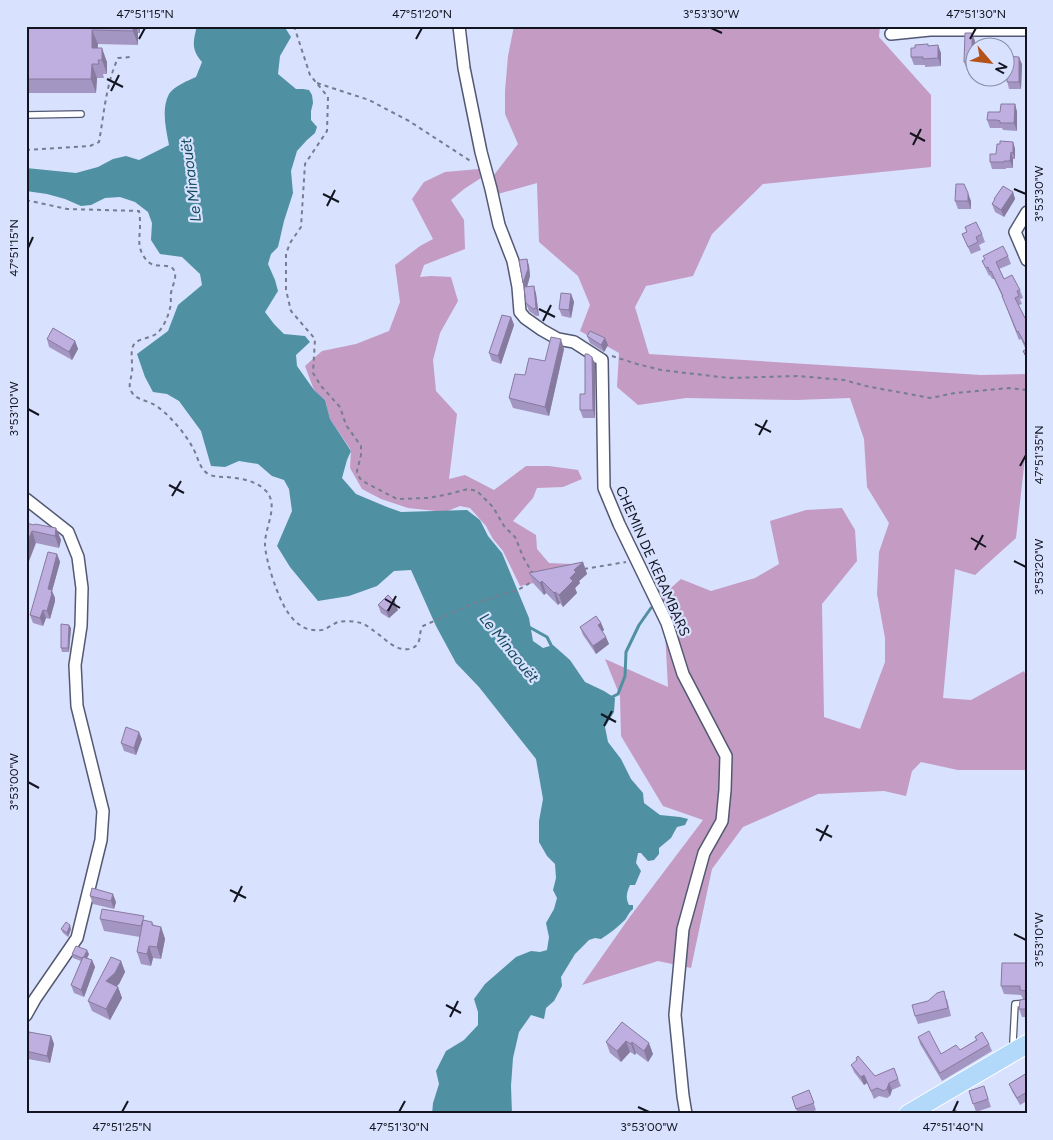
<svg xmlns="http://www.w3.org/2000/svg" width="1053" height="1140" font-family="Figtree,sans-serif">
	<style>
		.forest { fill: #c39bc3 }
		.water { fill: #5090a3 }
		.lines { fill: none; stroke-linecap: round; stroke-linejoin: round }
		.stream { stroke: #5090a3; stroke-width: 3 }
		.lane-casing { stroke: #535972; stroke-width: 8 }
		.street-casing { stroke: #535972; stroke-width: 14 }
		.primary-casing { stroke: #fff; stroke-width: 20 }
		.path { stroke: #777d90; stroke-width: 2; stroke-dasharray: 4 4; stroke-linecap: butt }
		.lane { stroke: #fff; stroke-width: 5.5 }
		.street { stroke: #fff; stroke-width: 11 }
		.primary { stroke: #b2d9fa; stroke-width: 18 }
		.wall { fill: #a496c2 }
		.shaded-wall { fill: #867a9e }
		.building { fill: #bfafe1; stroke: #867a9e }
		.ticks { fill: none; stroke: #12151f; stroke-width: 2 }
		.labels { text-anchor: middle; stroke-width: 4.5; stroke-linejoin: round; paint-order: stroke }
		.street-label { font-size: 14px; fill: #12151f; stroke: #d8e1fe }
		.water-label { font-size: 15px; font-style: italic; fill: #124a59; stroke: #d8e1fe }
		.neatline { fill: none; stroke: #12151f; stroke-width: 2 }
		.ticks-label { font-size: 12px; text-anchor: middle; fill: #12151f }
	</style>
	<rect width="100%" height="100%" fill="#d8e1fe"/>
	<path class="forest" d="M514 26H880L879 37 931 95V167L763 184 712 234 693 276 646 286 635 307 649 354 981 375 1027 374V440L1016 538 975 575 955 569 943 698 971 700 1024 671 1027 679V770H958L921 762 912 771 906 796 884 791 818 794 743 827 712 869 691 968 658 961 582 985 629 918 703 820 663 806 621 736 620 696 605 659 668 687 663 595 681 579 711 591 755 578 779 564 770 521 806 510 842 508 855 530 857 561 822 604 824 717 860 729 885 662V638L877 594 879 552 889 523 867 487 864 439 850 398 796 400 686 398 638 405 617 387 619 353 580 331 590 305 578 276 539 242 537 183 498 194 494 175 518 144 505 114V91L508 56Z
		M479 169 481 178 464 189 451 200 464 220 465 249 424 265 420 277 431 276 451 277 458 301 440 333 433 360 436 391 457 414 449 479 465 475 494 490 526 466H549L578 470 582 479 563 487 537 488 533 498 513 521 536 535 537 549 549 563 571 564 576 574 520 586 503 551 493 539 486 526 470 508 460 506 445 512 408 508 381 499 362 489 350 468 351 450 330 419 325 400 314 390 305 366 322 351 356 344 389 331 400 302 395 265 420 246 433 239 412 199 424 182 445 172Z"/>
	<path class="water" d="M197 26H284L291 37 280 56 278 74 296 89H303L309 90 312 95 313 103 311 111V120L317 127 315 133 307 140 297 151 291 171 293 193 284 221 278 247 271 254 268 264 275 280 278 291 265 312 274 324 284 334 305 336 310 342 296 355 297 366 314 390 325 400 330 419 351 451 347 460 342 478 356 494 387 507 401 512 467 510 480 520 488 536 502 553 529 618 533 641 543 648 553 645 570 660 585 682 604 691 615 698 614 712 605 727 608 742 621 759 631 779 643 793 644 803 660 815 680 817 688 819 685 825 677 827 671 838 659 848V854L654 860 648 861 641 853H638L636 863 641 871 635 885H630C627 892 625 897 629 905H633V909C629 912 628 916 625 920 618 927 610 933 601 939L595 938 589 940 575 954 561 977 562 986 554 1001 546 1008 544 1019 531 1015 519 1032 513 1058 511 1086 512 1114H432L433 1103 439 1084 436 1071 446 1051 464 1040 478 1025V1012L474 999 485 984 516 957 531 951 540 952 547 950 549 937 546 923 554 909 557 898 553 890 556 878 555 864 547 856 539 842V821L543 799 536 759 479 687 456 663 436 626 411 570 394 571 377 586 349 596 318 601 290 567 277 546 292 511 289 489 284 480 272 476 258 464 239 461 225 467 211 466 201 431 179 401 167 394 153 392 145 377 137 354 168 331 178 305 202 285 200 274 182 257 160 254 151 240 152 223 148 212 135 202 120 197 105 198 91 205 81 206 65 199 47 194 26 191V168L76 173 98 167 113 159 126 156 139 160 169 145C166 129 161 109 169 94 173 87 189 80 196 77L202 62C191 49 193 42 197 26Z"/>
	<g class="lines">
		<path class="stream" d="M529 627 547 637 553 649
			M610 698 618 694 625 676 626 652 639 625 651 608"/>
		<defs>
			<path id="lane" d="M26 115 81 114
				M1016 1047 1013 1042 1015 1004 1027 1003"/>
			<path id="street" d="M459 26 464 68 481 152 491 189 499 225 513 261 518 287 520 312 525 318 542 330 558 339 574 342 602 360 604 488 619 524 667 623 683 674 726 756 725 790 722 821 704 853 683 929 675 1015 683 1096 686 1114
				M891 34 930 30H1027
				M1027 212 1015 232 1027 260
				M26 499 68 532 78 557 82 588 81 626 75 665 77 706 103 811 101 840 77 938 35 999 26 1015"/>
			<path id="primary" d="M908 1114 1027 1044"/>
		</defs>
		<use href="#lane" class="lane-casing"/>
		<use href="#street" class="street-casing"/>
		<use href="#primary" class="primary-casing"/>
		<path class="path" d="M294 26 310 75 328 97 327 131 305 164 301 227 290 243 286 254V290L291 311 315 339 313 373 321 386 340 407 346 425 361 446V455L357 471 358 475 361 480 370 485 397 499 427 498 445 495 468 489 477 491 493 507 504 526 515 537 518 544 523 557 533 574
			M317 83 369 100 409 121 472 162
			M26 150 90 146 99 142C104 114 106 84 118 58L131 57
			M26 200 67 209 139 211C140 216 140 221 140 226 140 236 137 245 143 255 145 259 149 264 154 265 163 267 177 262 175 279 174 283 172 288 171 293 170 298 172 303 170 308 168 317 163 329 156 334 149 339 137 338 133 346 130 354 133 364 132 372 131 379 128 385 131 391 135 399 145 400 153 404 160 408 168 415 173 421 181 429 188 439 193 448 198 457 199 468 208 474 214 477 220 477 226 477 239 478 255 480 265 490 280 504 265 526 265 544 265 559 278 598 287 611 290 616 295 622 300 625 306 630 318 632 325 629 329 627 333 624 338 622 344 621 355 621 361 623 365 624 370 628 374 631 385 638 394 651 409 649 413 648 416 647 418 643 421 638 419 631 423 626L472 604 518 590 533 581
			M612 356 637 364 661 370 729 378 798 376 844 380 866 386 930 398 955 393 1009 388 1027 390
			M584 569 626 562"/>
		<use href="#lane" class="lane"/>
		<use href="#street" class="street"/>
		<use href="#primary" class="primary"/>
	</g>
	<path class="wall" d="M26 26H140V33H138V45L98 44 97 48 107 62V74H103L104 78H97L96 93H26Z
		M975 41 976 70H967L964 62Z
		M928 46 941 53V66L925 67V65H914L911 57 915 48Z
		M1006 56 1022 64 1021 89H1009L1006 76Z
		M1015 104 1017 112V131L1003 130 1002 128H990L987 120Z
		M1013 142 1015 149V159H1013V168H1006V169H992L990 162 996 154 1000 144Z
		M1013 192 1015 199 1004 217 995 212 992 204 995 200 994 199Z
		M955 201H971V209H958Z
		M965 227 982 234 985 242 979 245 981 250 971 254 962 234 967 232Z
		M1008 256 1011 264 999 269 1004 279 1020 290 1023 298 1020 299 1022 304 1019 305 1025 318 1027 317V360L1023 351 1026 350 1021 339 1019 340 1002 296 994 279H992L990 275 989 276 982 261Z
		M527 259 529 266 530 276 527 287 534 286 536 294 539 316H536L529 311 526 303 525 287 523 283Z
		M571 294 574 302 571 318 562 316 559 309Z
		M511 317 514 325 501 364 492 361 489 353Z
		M587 336 605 338 608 345 604 352 590 343Z
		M47 339 75 341 78 349 72 360 49 347Z
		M564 349 549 416 513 408 509 398 525 375Z
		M592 357 595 364V418H583L580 410 585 394Z
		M26 523 34 525 56 528 61 540 59 548 36 543Z
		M57 554 60 562 52 591 55 598V601L50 619 46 618 43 626 33 623 30 615Z
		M583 562 587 574 579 581 580 583 575 588 577 593 563 607 560 603 558 605 546 593 544 595 534 584 529 573Z
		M378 605 398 610 389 618 381 613Z
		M601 623 604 630 602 631 609 644 596 654 583 635 580 627Z
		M71 628 69 652H62L61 648Z
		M142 739 136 755 124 751 121 743Z
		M90 896 116 902 114 909 93 904Z
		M100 919 145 921 152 922 154 926 161 927 165 939 161 959 153 958 151 966 141 964 137 952 140 937 104 931Z
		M61 929H71L68 937 63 933Z
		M72 954H89L87 958 92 960 95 967 84 997 74 993 71 985 81 961 73 958Z
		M121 961 125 972 119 984 116 986 118 987 122 998 110 1020 92 1011 88 1001Z
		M1027 963V1017H1022L1019 1009 1026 999H1023L1021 995 1004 994 1001 986Z
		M947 999 951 1016 918 1024 915 1016Z
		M622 1022 653 1054 648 1062 636 1053 635 1055 630 1052 621 1062 610 1053 606 1042Z
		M51 1036 54 1044 50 1063 28 1059 26 1053V1047Z
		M918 1037 941 1054 960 1050 976 1040 975 1037 989 1044 992 1051 942 1081 920 1044Z
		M851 1065 875 1076 898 1079 901 1086 892 1090 890 1096 887 1098 879 1096 874 1099 867 1083 864 1085 854 1072Z
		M1027 1073V1101L1020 1105 1012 1091 1009 1084Z
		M984 1086 991 1107 976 1112 969 1091Z
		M809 1090 816 1110 808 1114H798L792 1097Z"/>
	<path class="shaded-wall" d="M133 26H136L138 33V45L133 31Z
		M138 26H140V33Z
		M92 30 98 44 97 62 92 48Z
		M972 33 975 41V58L972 50Z
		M938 45 941 53V66L938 58Z
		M102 48 107 62V74L102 60Z
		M1019 57 1022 64 1021 89 1019 82Z
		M92 64 97 78 96 93 91 79Z
		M1015 104 1017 112V131L1014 123Z
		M1013 142 1015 149V159L1013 153Z
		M1011 152 1013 159V168L1010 161Z
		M1013 192 1015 199 1004 217 1001 210Z
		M968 193 971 201V209L968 201Z
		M527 259 529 266 530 276 526 290 523 283Z
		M534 286 536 294 539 316 536 308Z
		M571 294 574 302 571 318 569 310Z
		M511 317 514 325 501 364 498 356Z
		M605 338 608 345 604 352 601 345Z
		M561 339 564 349 549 416 545 407Z
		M75 341 78 349 72 360 69 352Z
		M592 357 595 364V418L593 410Z
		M56 528 61 540 59 548 55 536Z
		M32 531 36 543 26 569V546Z
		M57 554 60 562 52 591 55 598V601L50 619 47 611 48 589Z
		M583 562 587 574 579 581 580 583 575 588 577 593 563 607 559 595 574 570Z
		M542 581 546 593 544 595 540 583Z
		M555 592 560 603 558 605 554 593Z
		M395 602 398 610 389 618 386 611Z
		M43 610 46 618 43 626 40 618Z
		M601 623 604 630 601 633 598 625Z
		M69 625 71 628 69 652 68 648Z
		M606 637 609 644 596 654 593 646Z
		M139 732 142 739 136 755 134 748Z
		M113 894 116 902 114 909 111 901Z
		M70 925 71 929 68 937 67 933Z
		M161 927 165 939 161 959 157 947Z
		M149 946 153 958 151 966 147 954Z
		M87 950 89 954 85 962 84 959Z
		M92 960 95 967 84 997 81 990Z
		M121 961 125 972 119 984 110 992 106 981Z
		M118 987 122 998 110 1020 106 1009Z
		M51 1036 54 1044 50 1063 47 1056Z
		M626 1041 630 1052 621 1062 617 1051Z
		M632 1042 636 1053 635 1055 631 1044Z
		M649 1043 653 1054 648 1062 644 1051Z
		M864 1075 867 1083 864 1085 861 1077Z
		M889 1083 892 1090 890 1096 887 1089Z"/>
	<path class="building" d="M26 26H133V31L92 30V48H102V60H98L99 64H92L91 79H26Z
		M965 33H972V50H976V63L964 62Z
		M928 44V46L938 45V58L923 59V57H911V48H915V45Z
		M1006 56 1019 57V82H1007V75H1006Z
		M1001 104H1015L1014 123H1000V121L997 120H987L988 112H1000Z
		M1000 141 1013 142V153L1011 152 1010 161H1004V162H990V154H996L997 144H1000Z
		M956 184H964L968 193V201H955Z
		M1003 186 1013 192 1001 210 992 204 995 199H994Z
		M976 222 982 234 976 237 978 242 968 247 962 234 967 232 965 227Z
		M1003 246 1008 256 996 262 1004 279 1012 275 1020 290 1017 291 1019 296 1015 298 1025 318 1027 317V348L1018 331 1017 332 1002 296H1003L991 271 990 272 988 267 986 268 982 261 985 259 983 256Z
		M527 259 528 269 523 283 519 260Z
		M534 286 536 308 533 309 526 303 524 287Z
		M561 293 571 294 569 310 559 309Z
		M502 315 511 317 498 356 489 353Z
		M53 328 75 341 69 352 47 339Z
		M590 331 605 338 601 345 587 336Z
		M551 337 561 339 545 407 509 398 515 374 525 375 529 358 545 361Z
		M1027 349V358L1023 351Z
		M585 354H588L592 357 593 410H580V394H585Z
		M26 523 34 525 35 524 56 528 55 536 32 531 26 546Z
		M48 552 57 554 48 589 52 590 51 593H52L47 611 43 610 40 618 30 615Z
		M583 562 574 570 576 572 570 578 573 581 559 595 555 592 554 593 542 581 540 583 529 573Z
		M388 595 395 602 386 611 378 605Z
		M596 616 601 623 598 625 606 637 593 646 580 627Z
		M61 624 69 625 68 648H61Z
		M126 727 139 732 134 748 121 743Z
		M92 888 113 894 111 901 90 896Z
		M102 909 144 916 141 926 100 919Z
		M143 920 152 922V925L161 927 157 947 149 946 147 954 137 952Z
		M66 922 70 925 67 933 61 929Z
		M76 946 87 950 84 957H83L82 958 72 954Z
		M83 957 92 960 81 990 71 985Z
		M111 957 121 961 115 973 106 981 118 987 106 1009 88 1001Z
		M1002 963H1027V991L1020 990V986H1001Z
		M944 991 948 1008 915 1016 912 1005 928 1001 937 993Z
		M1027 998V1009H1019L1020 1000 1026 999Z
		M622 1022 649 1043 644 1051 632 1042 631 1044 626 1041 617 1051 606 1042Z
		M929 1031 941 1054 956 1045 960 1050 977 1040 975 1037 982 1032 989 1044 940 1073 918 1037Z
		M29 1032 51 1036 47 1056 26 1051Z
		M858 1056 875 1076 894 1068 898 1079 889 1083 887 1089 884 1091 877 1088 871 1091 864 1075 861 1077 851 1065 857 1060 856 1058Z
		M1027 1073V1092L1017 1098 1009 1084Z
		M984 1086 988 1099 973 1104 969 1091Z
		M809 1090 814 1103 796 1109 792 1097Z
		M956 1110 957 1114H945Z"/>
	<path class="ticks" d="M711 28 722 33M139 39 145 28M416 39 422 28M970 39 976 28M107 79 123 87M111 91 119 75M910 133 925 141M913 145 921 129M1014 189 1026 194M323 194 339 202M327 206 335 190M28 248 33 237M539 309 555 317M543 321 551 305M28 409 39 415M755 424 771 432M759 435 767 420M1020 466 1026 455M169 485 184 493M172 496 181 481M971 538 986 547M975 550 983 535M1014 561 1026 567M385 599 400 608M388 611 396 596M601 714 616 722M604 726 612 711M28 782 39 788M816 829 832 837M820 841 828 825M230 890 246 898M234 902 242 886M1014 934 1026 940M446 1005 461 1013M450 1017 458 1001M638 1107 649 1112M122 1112 128 1101M399 1112 405 1101M953 1112 958 1101"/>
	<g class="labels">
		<g class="street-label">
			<text transform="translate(653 561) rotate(66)" y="5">CHEMIN DE KERAMBARS</text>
		</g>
		<g class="water-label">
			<text transform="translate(191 180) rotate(-97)" y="5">Le Minaouët</text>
			<text transform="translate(509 648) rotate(51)" y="5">Le Minaouët</text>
		</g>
	</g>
	<rect width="1053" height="1140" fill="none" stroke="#d8e1fe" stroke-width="55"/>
	<g transform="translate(990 62) rotate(118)"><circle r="24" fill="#d8e1fe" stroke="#898fa5"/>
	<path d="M0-4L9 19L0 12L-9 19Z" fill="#b5521a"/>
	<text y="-8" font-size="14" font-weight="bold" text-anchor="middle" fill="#12151f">N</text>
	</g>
	<rect x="28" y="28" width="998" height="1084" class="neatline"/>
	<g class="ticks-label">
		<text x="145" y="18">47°51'15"N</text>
		<text x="422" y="18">47°51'20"N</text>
		<text x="711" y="18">3°53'30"W</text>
		<text x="976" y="18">47°51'30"N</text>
		<text transform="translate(1039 194) rotate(-90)" y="4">3°53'30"W</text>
		<text transform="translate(14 248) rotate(-90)" y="4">47°51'15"N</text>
		<text transform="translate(14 409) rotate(-90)" y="4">3°53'10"W</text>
		<text transform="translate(1039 455) rotate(-90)" y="4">47°51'35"N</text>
		<text transform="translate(1039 567) rotate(-90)" y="4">3°53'20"W</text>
		<text transform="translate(14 782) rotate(-90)" y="4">3°53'00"W</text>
		<text transform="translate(1039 940) rotate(-90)" y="4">3°53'10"W</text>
		<text x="122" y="1131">47°51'25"N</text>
		<text x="399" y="1131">47°51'30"N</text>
		<text x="649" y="1131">3°53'00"W</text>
		<text x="953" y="1131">47°51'40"N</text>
	</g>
</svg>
